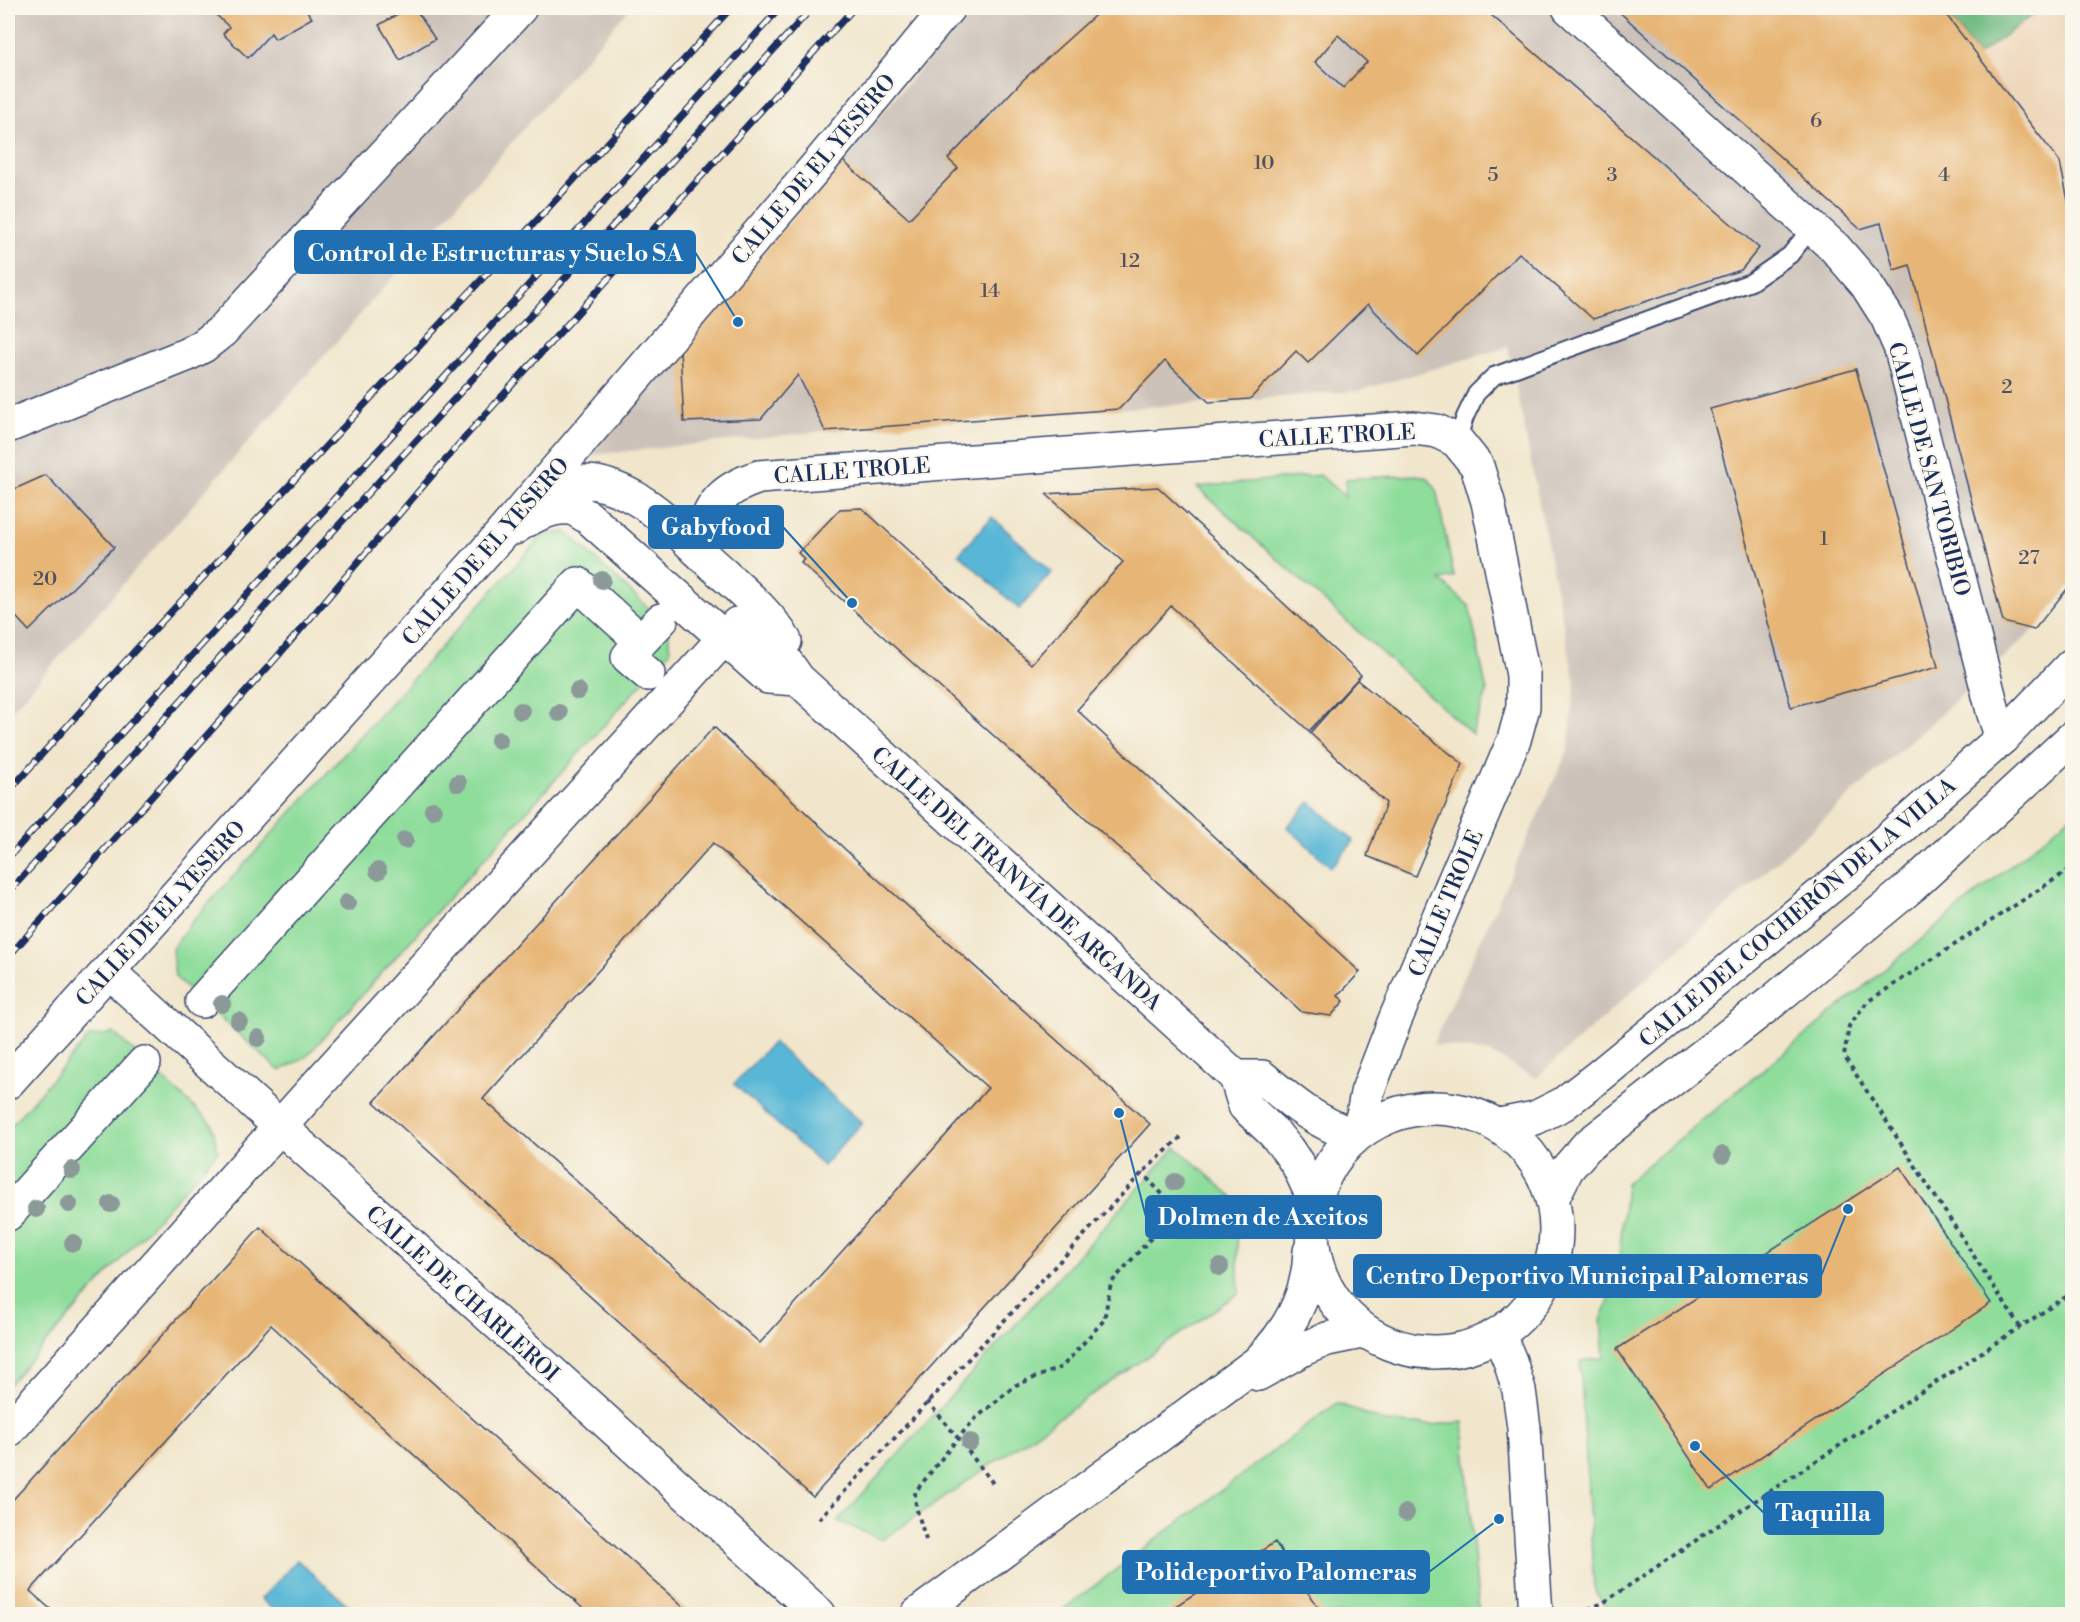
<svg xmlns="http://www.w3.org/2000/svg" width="2080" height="1622" font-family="'Libre Bodoni',serif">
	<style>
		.built { fill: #eed7bb }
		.industrial { fill: #ccc2b9 }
		.green { fill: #8edd9b; stroke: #54867c; stroke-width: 1.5 }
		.forest { fill: #72bc83; stroke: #467670; stroke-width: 1.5 }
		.water { fill: #58b7d6; stroke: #3a739a; stroke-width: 1.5 }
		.building { fill: #e7b676; fill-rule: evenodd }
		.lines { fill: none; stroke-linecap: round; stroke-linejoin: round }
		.lane-casing { stroke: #3b4a6e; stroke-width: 20 }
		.street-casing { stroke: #3b4a6e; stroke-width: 36 }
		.secondary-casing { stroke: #3b4a6e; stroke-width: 36 }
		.path { stroke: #3b4a6e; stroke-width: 4; stroke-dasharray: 4.5 4.5; stroke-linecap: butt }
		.lane { stroke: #fff; stroke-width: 16 }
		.street { stroke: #fff; stroke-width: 33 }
		.secondary { stroke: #fff; stroke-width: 33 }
		.rail-casing { stroke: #1b2f5e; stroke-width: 7 }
		.rail { stroke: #fbf7ec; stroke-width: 4.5; stroke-dasharray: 14; stroke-linecap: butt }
		.tree { fill: #8b9998 }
		.labels { text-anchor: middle; stroke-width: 4.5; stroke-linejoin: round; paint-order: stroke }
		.number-label { font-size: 20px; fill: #4e5164 }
		.street-label { font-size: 22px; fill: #1b2f5e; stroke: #fbf7ec }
		.leader { fill: none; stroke: #1f6fb2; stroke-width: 2 }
		.callout-dot { fill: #1f6fb2; stroke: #fbf7ec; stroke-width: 2 }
		.callout { fill: #1f6fb2; stroke: #1f6fb2; stroke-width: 2 }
		.callout-label { font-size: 24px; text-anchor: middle; font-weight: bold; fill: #fff }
	</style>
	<rect width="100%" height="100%" fill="#fbf7ec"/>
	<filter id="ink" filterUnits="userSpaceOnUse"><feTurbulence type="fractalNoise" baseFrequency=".0167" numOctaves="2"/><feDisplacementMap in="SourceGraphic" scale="12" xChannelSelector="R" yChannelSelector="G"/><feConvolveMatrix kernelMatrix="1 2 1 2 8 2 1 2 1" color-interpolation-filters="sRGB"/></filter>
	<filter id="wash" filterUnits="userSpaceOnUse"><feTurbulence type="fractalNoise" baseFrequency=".008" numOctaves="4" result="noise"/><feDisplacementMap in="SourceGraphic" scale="24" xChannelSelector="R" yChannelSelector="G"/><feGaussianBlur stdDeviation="1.35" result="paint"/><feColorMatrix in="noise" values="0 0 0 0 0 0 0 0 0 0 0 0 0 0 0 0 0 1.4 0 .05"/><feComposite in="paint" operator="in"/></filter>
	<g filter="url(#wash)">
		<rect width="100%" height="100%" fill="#f1e6cc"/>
		<path class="built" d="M2042 8H2072V220L2060 162 1978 55Z"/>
		<path class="industrial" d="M8 8H630L8 715Z
			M972 8H1941L2060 162 2072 220V583L2034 630 1536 1078 1490 1053 1433 1044 1568 750 1575 683 1508 347 1358 391 825 431 591 455Z"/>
		<path class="green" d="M1320 475 1345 497 1346 479 1417 475 1428 478 1436 489 1454 577 1440 580 1469 606 1487 692 1472 734 1197 487Z
			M566 532 668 626 670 652 307 1056 280 1071 175 977 172 949 190 924 543 535Z
			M2072 815V1614H1610L1594 1588 1580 1361 1604 1358 1601 1320 1617 1280 1626 1183Z
			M114 1033 212 1124 218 1151 8 1385V1129L89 1037Z
			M1176 1147 1236 1200 1239 1293 882 1540 838 1521Z
			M1337 1403 1385 1422 1431 1425 1463 1422 1479 1614H1057Z"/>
		<path class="forest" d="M1943 8H2042L1978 55Z"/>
		<path class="water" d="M992 517 1052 572 1019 609 959 554Z
			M1310 802 1354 841 1331 867 1287 827Z
			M773 1042 862 1123 823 1166 734 1084Z
			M297 1560 358 1614H278L261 1599Z"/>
		<g id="blocks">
			<path class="building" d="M209 8H305L312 18 275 39 271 33 248 58 223 34 229 27Z
				M408 8H415L435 39 400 60 379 25Z
				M1103 8H1483L1759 248 1741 270 1593 319 1519 253 1418 356 1368 304 1308 363 1296 351 1250 399 1209 402 1165 361 1119 409 825 431 798 375 761 419 684 422 680 350 843 161 909 219 958 168 948 159 1024 79ZM1338 35 1367 62 1343 88 1315 62Z
				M1615 8H1941L2060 162 2072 220V583L2034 630 2003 622 1910 265 1894 270 1881 223 1860 229Z
				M1856 369 1938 667 1791 707 1710 409Z
				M46 475 114 547 29 631 8 608V492Z
				M1158 487 1361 675 1309 731 1171 606 1077 710 1360 972 1338 996 1344 1001 1331 1016 1302 1012 801 563 804 559 798 553 840 509 862 508 1031 664 1123 562 1046 494Z
				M1357 680 1463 764 1415 876 1367 856 1386 803 1310 733Z
				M714 727 863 866 1150 1124 813 1497 374 1102ZM713 843 988 1088 760 1343 483 1099Z
				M1900 1167 1991 1303 1711 1490 1617 1349Z
				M260 1227 535 1475 691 1614H589L271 1325 30 1591 56 1614H8V1505Z
				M1275 1542 1323 1614H1163Z"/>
		</g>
	</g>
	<g filter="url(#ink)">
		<use href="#blocks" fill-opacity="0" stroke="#3b4a6e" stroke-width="1.5"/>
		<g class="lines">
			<defs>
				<path id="lane" d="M1457 441 1465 417 1476 394 1494 376 1751 282 1790 255 1812 227"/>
				<path id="street" d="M1569 8 1835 248 1866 284 1887 317 1901 349 1993 711 2002 738
					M8 426 186 355 203 346 222 331 520 8
					M534 497C555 486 581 477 605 485 615 488 626 493 635 498 664 514 688 542 712 564 737 587 768 611 785 641
					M514 528C529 518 551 506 570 508 576 509 582 514 588 517L768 677 798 679
					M697 550C709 509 715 491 759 477L1413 428 1437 431 1457 441 1477 466 1488 502 1523 675V707L1514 740 1395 1020 1367 1093 1363 1115 1355 1136C1314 1121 1295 1105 1262 1077H1236
					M641 641 661 620
					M108 971 819 1614
					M202 1001 578 584 641 641 628 657 648 674
					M8 1082 497 539 820 162 948 8
					M8 1214 144 1063
					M1499 1335 1510 1361 1519 1390 1524 1428 1536 1614
					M8 1431 327 1074 737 624C767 634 781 654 798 679L1236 1077 1245 1106 1274 1133 1287 1149 1298 1165 1314 1199"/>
				<path id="secondary" d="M1312 1230a122 122 0 1 1 244 0a122 122 0 1 1-244 0Z
					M1500 1125 1535 1118 1563 1104 1598 1077 1880 846 2002 738 2072 665
					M1553 1197 1567 1169 1587 1146 1773 1001 1913 885 2072 738
					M1258 1374 1303 1349 1327 1339 1366 1331
					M918 1614 1257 1363C1289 1332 1309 1296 1310 1251"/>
			</defs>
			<use href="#lane" class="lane-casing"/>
			<use href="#street" class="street-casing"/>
			<use href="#secondary" class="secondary-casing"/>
			<path class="path" d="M2020 1327 1844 1056 1849 1026 1867 1002 2072 868
				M927 1401 958 1438 975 1419 1016 1385 1062 1367 1104 1320 1111 1283 1158 1230 1167 1199 1142 1173
				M819 1519 1142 1173 1181 1137
				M926 1540 916 1507 915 1492 958 1438 995 1486
				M1588 1609 1603 1603 1726 1520 2072 1293"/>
			<use href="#lane" class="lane"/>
			<use href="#street" class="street"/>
			<use href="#secondary" class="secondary"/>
			<defs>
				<path id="rail" d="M8 792 140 645 539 218 731 8
					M8 858 780 8
					M8 893 316 550 812 8
					M8 957 277 657 465 437 854 8"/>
			</defs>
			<use href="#rail" class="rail-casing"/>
			<use href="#rail" class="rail"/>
		</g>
		<g class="tree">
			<circle cx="602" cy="580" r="9"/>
			<circle cx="578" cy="691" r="9"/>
			<circle cx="521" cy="711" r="9"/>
			<circle cx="559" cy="713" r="9"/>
			<circle cx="499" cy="740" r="9"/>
			<circle cx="458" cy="783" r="9"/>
			<circle cx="433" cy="810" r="9"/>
			<circle cx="405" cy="840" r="9"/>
			<circle cx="378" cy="871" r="9"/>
			<circle cx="347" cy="903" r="9"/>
			<circle cx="222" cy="1004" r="9"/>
			<circle cx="239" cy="1021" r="9"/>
			<circle cx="258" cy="1038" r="9"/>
			<circle cx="1723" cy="1155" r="9"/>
			<circle cx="72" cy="1170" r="9"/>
			<circle cx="1175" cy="1182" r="9"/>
			<circle cx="69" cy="1204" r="9"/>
			<circle cx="111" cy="1204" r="9"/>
			<circle cx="36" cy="1209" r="9"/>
			<circle cx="73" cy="1243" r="9"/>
			<circle cx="1220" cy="1267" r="9"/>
			<circle cx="970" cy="1442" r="9"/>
			<circle cx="1406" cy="1513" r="9"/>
		</g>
	</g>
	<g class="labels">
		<g class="number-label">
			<text x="1816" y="127">6</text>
			<text x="1264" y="169">10</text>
			<text x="1493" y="181">5</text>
			<text x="1612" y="181">3</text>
			<text x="1944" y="181">4</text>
			<text x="1130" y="267">12</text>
			<text x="990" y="297">14</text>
			<text x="2007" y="393">2</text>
			<text x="1824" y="545">1</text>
			<text x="2029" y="564">27</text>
			<text x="45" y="585">20</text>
		</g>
		<g class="street-label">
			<text transform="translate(813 169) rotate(-50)" y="8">CALLE DE EL YESERO</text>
			<text transform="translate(1337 435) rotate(-3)" y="8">CALLE TROLE</text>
			<text transform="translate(1930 469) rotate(75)" y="8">CALLE DE SAN TORIBIO</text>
			<text transform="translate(852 470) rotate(-4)" y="8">CALLE TROLE</text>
			<text transform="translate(485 551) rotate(-49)" y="8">CALLE DE EL YESERO</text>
			<text transform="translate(1017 878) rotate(42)" y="8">CALLE DEL TRANVÍA DE ARGANDA</text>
			<text transform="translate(1445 903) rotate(-67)" y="8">CALLE TROLE</text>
			<text transform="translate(1797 912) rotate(-40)" y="8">CALLE DEL COCHERÓN DE LA VILLA</text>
			<text transform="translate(160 913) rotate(-48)" y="8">CALLE DE EL YESERO</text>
			<text transform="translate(463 1293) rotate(42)" y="8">CALLE DE CHARLEROI</text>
		</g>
	</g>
	<path class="leader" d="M738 322L695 252M852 603L783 527M1119 1113L1146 1217M1848 1209L1821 1276M1695 1446L1764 1513M1499 1519L1429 1572"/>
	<g class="callout-dot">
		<circle cx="738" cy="322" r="6"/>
		<circle cx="852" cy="603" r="6"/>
		<circle cx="1119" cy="1113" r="6"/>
		<circle cx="1848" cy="1209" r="6"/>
		<circle cx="1695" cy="1446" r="6"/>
		<circle cx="1499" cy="1519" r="6"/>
	</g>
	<g class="callout">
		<rect x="295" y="231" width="400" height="42" rx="6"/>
		<rect x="649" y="506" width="134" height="42" rx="6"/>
		<rect x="1146" y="1196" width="235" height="42" rx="6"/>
		<rect x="1354" y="1255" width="467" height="42" rx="6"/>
		<rect x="1764" y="1492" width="119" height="42" rx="6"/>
		<rect x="1123" y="1551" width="306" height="42" rx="6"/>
	</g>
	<g class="callout-label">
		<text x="495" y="261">Control de Estructuras y Suelo SA</text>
		<text x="716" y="535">Gabyfood</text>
		<text x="1263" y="1225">Dolmen de Axeitos</text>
		<text x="1587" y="1284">Centro Deportivo Municipal Palomeras</text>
		<text x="1823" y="1521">Taquilla</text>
		<text x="1276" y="1580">Polideportivo Palomeras</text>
	</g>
	<rect width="2080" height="1622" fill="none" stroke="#fbf7ec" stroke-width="30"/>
</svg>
